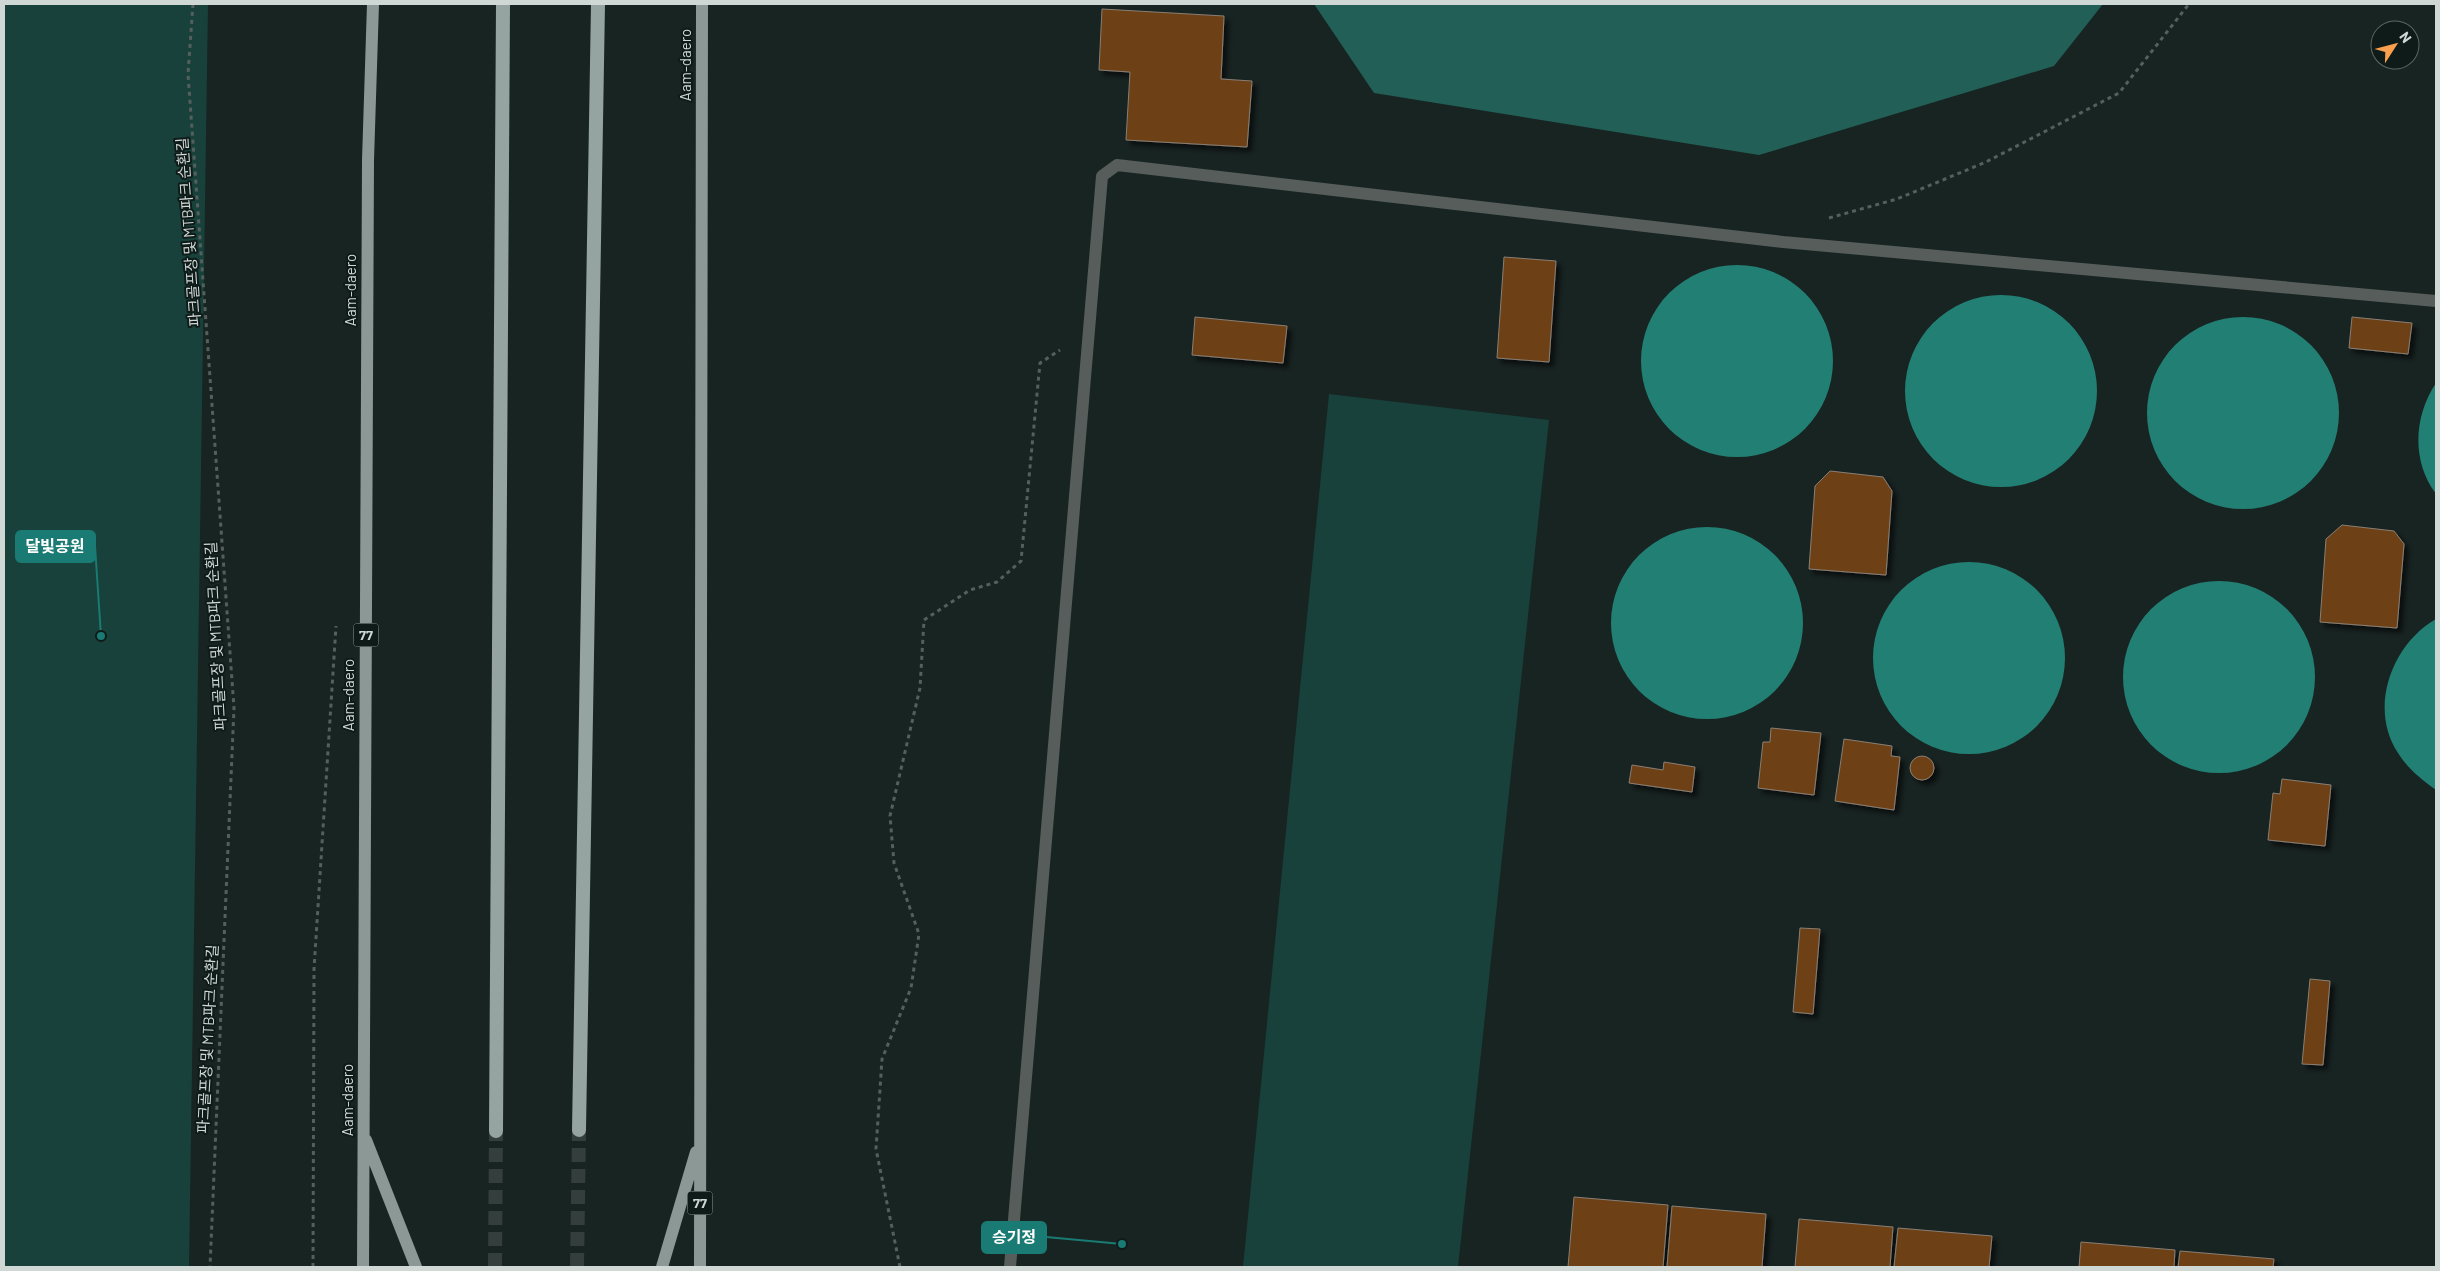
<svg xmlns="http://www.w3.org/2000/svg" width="2440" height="1271" font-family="Barlow,'Noto Sans KR',sans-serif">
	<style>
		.green { fill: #18413b }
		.forest { fill: #215f57 }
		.water { fill: #227f73 }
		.building { fill: #6e4013; stroke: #897f76; filter: url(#shadow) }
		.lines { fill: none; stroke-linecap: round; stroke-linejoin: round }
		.trunk-tunnel { stroke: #343f3d; stroke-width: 14; stroke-dasharray: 14 7; stroke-linecap: butt }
		.path { stroke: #555f5d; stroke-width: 3; stroke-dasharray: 4 4; stroke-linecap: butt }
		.service { stroke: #565d5b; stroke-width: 12 }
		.primary { stroke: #8b9896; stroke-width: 12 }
		.trunk { stroke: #96a4a1; stroke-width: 14 }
		.labels { text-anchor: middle; stroke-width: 4; stroke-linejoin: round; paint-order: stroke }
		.shield { fill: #0f1b19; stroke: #969f9d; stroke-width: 1 }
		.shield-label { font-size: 14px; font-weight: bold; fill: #d0d8d6 }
		.street-label { font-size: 15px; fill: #d0d8d6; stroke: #0f1b19 }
		.leader { fill: none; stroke: #197b73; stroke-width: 2 }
		.callout-dot { fill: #197b73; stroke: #0f1b19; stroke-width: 2 }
		.callout { fill: #197b73; stroke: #197b73; stroke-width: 2 }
		.callout-label { font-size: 16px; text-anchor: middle; font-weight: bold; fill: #fff }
	</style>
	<defs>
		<filter id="shadow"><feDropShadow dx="4.5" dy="4.5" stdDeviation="2.5" flood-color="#0009"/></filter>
	</defs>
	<rect width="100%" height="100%" fill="#182422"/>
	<path class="green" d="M4 4H208L189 1267H4Z
		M1329 394 1549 420 1458 1267H1243Z"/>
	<path class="forest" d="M1314 4H2103L2054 66 1759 155 1374 93Z"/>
	<path class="water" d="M1641 361a96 96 0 1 1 192 0a96 96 0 1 1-192 0Z
		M1905 391a96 96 0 1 1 192 0a96 96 0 1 1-192 0Z
		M2147 413a96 96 0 1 1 192 0a96 96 0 1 1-192 0Z
		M2436 383V494C2411 461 2414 416 2436 383Z
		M1611 623a96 96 0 1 1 192 0a96 96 0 1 1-192 0Z
		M1873 658a96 96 0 1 1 192 0a96 96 0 1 1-192 0Z
		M2123 677a96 96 0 1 1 192 0a96 96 0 1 1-192 0Z
		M2436 619V790C2421 779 2408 769 2398 753 2368 708 2392 644 2436 619Z"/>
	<path class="building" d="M1102 9 1224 16 1221 79 1252 81 1247 147 1126 140 1130 72 1099 70Z
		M1504 257 1556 261 1549 362 1497 358Z
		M1195 317 1287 326 1283 363 1192 355Z
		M2352 317 2412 323 2408 354 2349 348Z
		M1830 471 1883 477 1892 491 1886 575 1809 569 1815 486Z
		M2342 525 2394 531 2404 544 2397 628 2320 622 2326 539Z
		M1771 728 1821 733 1814 795 1758 788 1763 742H1770Z
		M1844 739 1892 746 1891 756 1900 757 1894 810 1835 801Z
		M1910 768a12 12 0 1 1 24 0a12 12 0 1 1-24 0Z
		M1664 762 1695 767 1692 792 1629 783 1632 765 1663 770Z
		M2282 779 2331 785 2325 846 2268 840 2273 793 2280 794Z
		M1800 928 1820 929 1813 1014 1793 1012Z
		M2310 979 2330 981 2323 1065 2302 1064Z
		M1574 1197 1668 1205 1663 1267H1568Z
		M1672 1206 1766 1214 1762 1267H1667Z
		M1799 1219 1893 1227 1890 1267H1795Z
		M1898 1228 1992 1236 1989 1267H1894Z
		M2081 1242 2175 1250 2174 1267H2079Z
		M2180 1251 2274 1259 2273 1267H2178Z"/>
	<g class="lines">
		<path class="trunk-tunnel" d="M495 1267 496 1131
			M577 1267 579 1130"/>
		<path class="path" d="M193 4 188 74 234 708 210 1267
			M1829 218 1897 199 1986 162 2119 93 2189 4
			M313 1267 314 969 336 626
			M900 1267 876 1149 882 1059 911 988 919 934 894 863 890 816 920 688 924 620 970 590 997 582 1021 561 1040 363 1060 350"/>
		<path class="service" d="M1010 1267 1102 176 1117 165 1783 242 2436 301"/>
		<path class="primary" d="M366 1140 416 1267
			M363 1267 368 160 373 4
			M662 1267 696 1152
			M700 1267 702 4"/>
		<path class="trunk" d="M579 1130 598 4
			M496 1131 503 4"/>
	</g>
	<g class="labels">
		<g class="shield">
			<rect x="353.5" y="623.5" width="25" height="23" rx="4"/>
			<rect x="687.5" y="1191.5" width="25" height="23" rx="4"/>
		</g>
		<g class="shield-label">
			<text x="366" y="640">77</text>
			<text x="700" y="1208">77</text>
		</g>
		<g class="street-label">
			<text transform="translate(686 65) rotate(-90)" y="5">Aam-daero</text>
			<text transform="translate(189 232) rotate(-94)" y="5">파크골프장 및 MTB파크 순환길</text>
			<text transform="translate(351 290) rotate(-90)" y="5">Aam-daero</text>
			<text transform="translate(216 636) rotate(-93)" y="5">파크골프장 및 MTB파크 순환길</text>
			<text transform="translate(349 695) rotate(-90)" y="5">Aam-daero</text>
			<text transform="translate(208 1039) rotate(-87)" y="5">파크골프장 및 MTB파크 순환길</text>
			<text transform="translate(348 1100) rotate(-90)" y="5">Aam-daero</text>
		</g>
	</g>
	<path class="leader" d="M101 636L95 546M1122 1244L1046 1237"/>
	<g class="callout-dot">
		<circle cx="101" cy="636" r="5"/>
		<circle cx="1122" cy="1244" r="5"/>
	</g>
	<g class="callout">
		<rect x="16" y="531" width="79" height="31" rx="5"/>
		<rect x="982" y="1222" width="64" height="31" rx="5"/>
	</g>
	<g class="callout-label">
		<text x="55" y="552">달빛공원</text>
		<text x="1014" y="1243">승기정</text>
	</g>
	<rect width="2440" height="1271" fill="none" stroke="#d0d8d6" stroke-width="10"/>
	<g transform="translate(2395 45) rotate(54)"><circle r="24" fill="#0f1b19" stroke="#5c6765"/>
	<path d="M0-4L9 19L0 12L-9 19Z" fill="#fa9f4e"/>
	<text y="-8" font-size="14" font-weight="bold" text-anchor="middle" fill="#d0d8d6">N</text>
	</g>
</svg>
